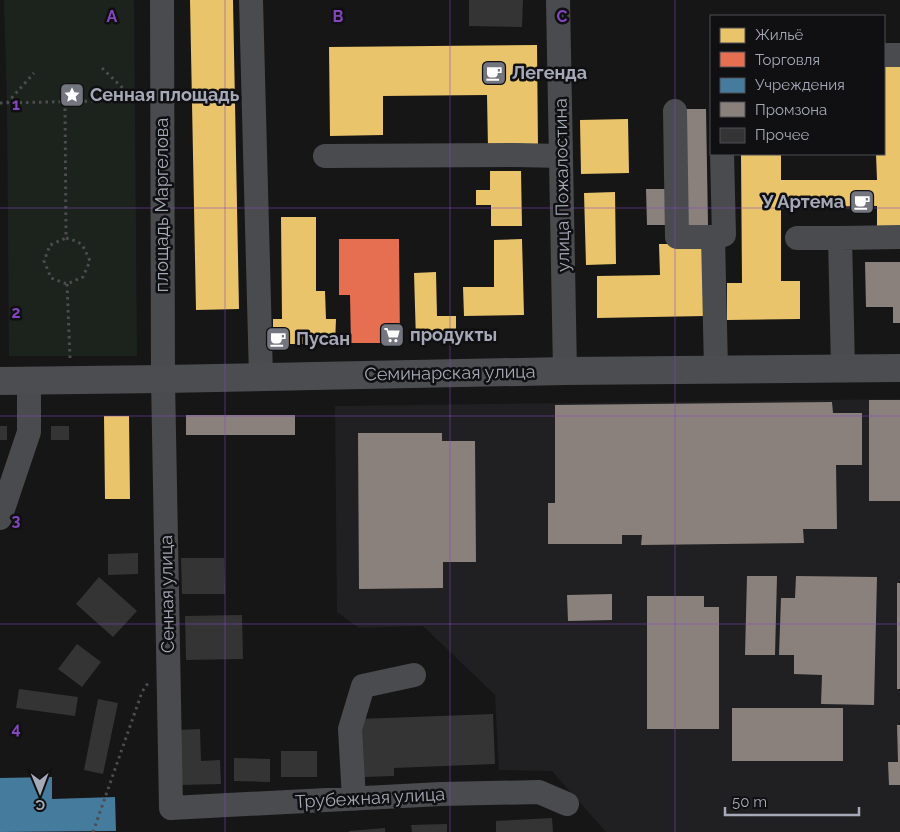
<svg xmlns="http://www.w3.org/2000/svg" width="900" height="832" font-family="Raleway,sans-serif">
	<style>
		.built { fill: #202022 }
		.green { fill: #1c231d }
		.homes { fill: #e9c46a }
		.shops { fill: #e76f51 }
		.public { fill: #457b9d }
		.industry { fill: #8a817c }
		.building { fill: #343435 }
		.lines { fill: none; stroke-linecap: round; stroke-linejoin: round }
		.path { stroke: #4c4c51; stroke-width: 3; stroke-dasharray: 2.5 4; stroke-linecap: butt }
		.minor { stroke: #4a4b4f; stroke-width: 24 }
		.major { stroke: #4c4d51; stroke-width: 28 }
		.grid { fill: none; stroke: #8445be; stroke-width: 1; stroke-opacity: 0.55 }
		.labels { text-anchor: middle; stroke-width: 5; stroke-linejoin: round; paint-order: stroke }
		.poi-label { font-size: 18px; font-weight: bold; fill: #a6aab8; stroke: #101012; text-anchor: start }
		.street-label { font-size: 18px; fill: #a6aab8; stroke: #101012 }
		.grid-label { font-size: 16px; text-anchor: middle; font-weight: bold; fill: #8445be; stroke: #101012; stroke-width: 5; stroke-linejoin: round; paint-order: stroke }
	</style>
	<rect width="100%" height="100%" fill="#161616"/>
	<path class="built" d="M900 399V832H606L552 771 499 770 495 695 423 626 359 628 337 612 335 406Z"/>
	<path class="green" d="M4 0H134L137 356H9L7 103Z"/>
	<path class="homes" d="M190 0H233L239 309 196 310Z
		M537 45 538 148 488 149 487 95 383 96V135L330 136 329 47Z
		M884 65H900V229H877V206L781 207V281H800V319L727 320V283H742L741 154H781V180H877L876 154H884Z
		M628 119 629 173 581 174 580 120Z
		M490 171H521L522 226H491V205H476V190H490Z
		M615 192 616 264 586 265 584 193Z
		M281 217H316V291H325L326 319H336L335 344H273V319H282Z
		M522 239 524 315 464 316 463 287H494V240Z
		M659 244H705L706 316 597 318V276L660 275Z
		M436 272 437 316H456V340L416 341 414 273Z
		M104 416H129L130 499H105Z"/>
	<path class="shops" d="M339 239H399L400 343H351L350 295H339Z"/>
	<path class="public" d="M52 777V799L115 797 116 831 0 832V778Z"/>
	<path class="industry" d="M686 109H706L708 225 687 226Z
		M646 189H665L666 225H647Z
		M865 262H900V323H893V307H866Z
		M869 400H900V501H869Z
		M832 402 833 413H862V465H836L837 529H803L804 543 641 545 642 535H622V544H548V503H555V405Z
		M186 415H295V435H186Z
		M358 433H442V441H475L476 562H443V588L359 589Z
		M747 576H777L775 655H745Z
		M796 576 877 577 874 705 821 704 822 675 794 674V655H779L781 598H795Z
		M897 583H900V689H897Z
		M612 594V620L568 621 567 595Z
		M647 596H704V607H719V729H647Z
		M732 708H843V761H732Z
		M897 725H900V785H889L888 762H898Z"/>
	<path class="building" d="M469 0H523L522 27 469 26Z
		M0 426H7V440H0Z
		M51 426H69V440H51Z
		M138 553V574L108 575V554Z
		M181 558H224L225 594H182Z
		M99 577 137 611 113 637 76 604Z
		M242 615 243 659 186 660 185 616Z
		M77 644 101 662 82 687 58 669Z
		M19 689 78 697 75 716 16 708Z
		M98 699 118 703 103 774 84 770Z
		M493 714 495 764 394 768V776L363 777 359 719Z
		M200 729 201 761 220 760 221 784 180 785 178 730Z
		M281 751H317V777H281Z
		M234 758 270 759V782L234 781Z
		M552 818 553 832H496V821Z
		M447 824V832H412L411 825Z
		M385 828V832H349V831Z"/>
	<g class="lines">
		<path class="path" d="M102 68 135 100
			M65 102 66 238
			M0 103 144 100
			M7 103 34 73
			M66 238C84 243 82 244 90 261L83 277 67 284 51 278 44 261 50 245Z
			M67 284 70 358
			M93 832 142 692 148 683"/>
		<path class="minor" d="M162 0 163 379 171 808 441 794 539 792 567 804
			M251 0 261 377
			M558 0 565 371
			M884 55H900
			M675 111 677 237H713L716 369
			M325 156 516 155 561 156
			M713 237 724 235 722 154
			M797 238H840
			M843 368 840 238 900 237
			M0 518 29 432V381
			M354 799 350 729 363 686 414 675"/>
		<path class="major" d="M0 381 163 379 565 371 900 368"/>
	</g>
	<path class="grid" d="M225 0V832M450 0V832M675 0V832M0 208H900M0 416H900M0 624H900"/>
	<defs>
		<symbol id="cafe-square" viewBox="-11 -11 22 22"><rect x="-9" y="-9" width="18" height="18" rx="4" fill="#74767f" stroke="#101012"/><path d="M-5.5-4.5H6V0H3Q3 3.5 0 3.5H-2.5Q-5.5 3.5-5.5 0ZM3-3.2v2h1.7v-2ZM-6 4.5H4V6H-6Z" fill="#fff"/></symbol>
		<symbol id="sight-square" viewBox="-11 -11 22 22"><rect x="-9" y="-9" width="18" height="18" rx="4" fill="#74767f" stroke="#101012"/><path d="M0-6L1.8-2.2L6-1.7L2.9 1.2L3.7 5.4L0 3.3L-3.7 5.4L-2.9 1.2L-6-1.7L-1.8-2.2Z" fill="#fff"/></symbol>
		<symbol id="supermarket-square" viewBox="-11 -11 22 22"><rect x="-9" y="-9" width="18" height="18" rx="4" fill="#74767f" stroke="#101012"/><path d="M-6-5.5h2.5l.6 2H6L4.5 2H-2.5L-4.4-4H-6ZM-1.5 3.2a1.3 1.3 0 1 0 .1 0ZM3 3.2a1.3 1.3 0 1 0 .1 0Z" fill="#fff"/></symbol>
	</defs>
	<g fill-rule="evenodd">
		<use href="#cafe-square" x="480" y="59" width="28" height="28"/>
		<use href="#sight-square" x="58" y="81" width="28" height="28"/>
		<use href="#cafe-square" x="848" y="188" width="28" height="28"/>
		<use href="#supermarket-square" x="378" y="321" width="28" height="28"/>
		<use href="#cafe-square" x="264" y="325" width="28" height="28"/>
	</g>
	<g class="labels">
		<g class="poi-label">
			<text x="512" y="79">Легенда</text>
			<text x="90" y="101">Сенная площадь</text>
			<text x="844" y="208" text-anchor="end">У Артема</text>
			<text x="410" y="341">продукты</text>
			<text x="296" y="345">Пусан</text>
		</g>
		<g class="street-label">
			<text transform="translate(562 185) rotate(-91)" y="6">улица Пожалостина</text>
			<text transform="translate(162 205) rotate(-90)" y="6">площадь Маргелова</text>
			<text transform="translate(450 373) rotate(-1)" y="6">Семинарская улица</text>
			<text transform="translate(167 594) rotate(-91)" y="6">Сенная улица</text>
			<text transform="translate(370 798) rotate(-3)" y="6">Трубежная улица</text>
		</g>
	</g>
	<g class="grid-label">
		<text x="112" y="22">A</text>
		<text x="338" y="22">B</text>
		<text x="562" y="22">C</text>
		<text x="16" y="110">1</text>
		<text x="16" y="318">2</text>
		<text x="16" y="526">3</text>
		<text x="16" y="734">4</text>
	</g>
	<rect x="710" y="15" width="175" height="140" fill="#101012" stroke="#4c4e54"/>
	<rect x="720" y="28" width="25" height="15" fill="#e9c46a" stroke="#4c4e54"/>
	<text x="755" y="40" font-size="15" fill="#a6aab8">Жильё</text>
	<rect x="720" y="52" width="25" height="15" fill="#e76f51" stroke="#4c4e54"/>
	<text x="755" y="65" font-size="15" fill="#a6aab8">Торговля</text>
	<rect x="720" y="78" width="25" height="15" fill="#457b9d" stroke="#4c4e54"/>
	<text x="755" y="90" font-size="15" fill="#a6aab8">Учреждения</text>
	<rect x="720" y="102" width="25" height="15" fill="#8a817c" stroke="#4c4e54"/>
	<text x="755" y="115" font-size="15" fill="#a6aab8">Промзона</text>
	<rect x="720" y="128" width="25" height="15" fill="#343435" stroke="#4c4e54"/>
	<text x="755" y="140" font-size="15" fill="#a6aab8">Прочее</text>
	<g transform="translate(40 792) rotate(179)" stroke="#101012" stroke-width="4" paint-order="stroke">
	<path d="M0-4L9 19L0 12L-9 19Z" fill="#a6aab8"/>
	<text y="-8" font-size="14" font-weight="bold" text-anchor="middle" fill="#a6aab8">С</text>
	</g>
	<path d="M725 807v8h134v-8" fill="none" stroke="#a6aab8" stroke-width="2.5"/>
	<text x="732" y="807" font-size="15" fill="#a6aab8" stroke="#101012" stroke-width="4" paint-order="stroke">50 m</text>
</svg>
